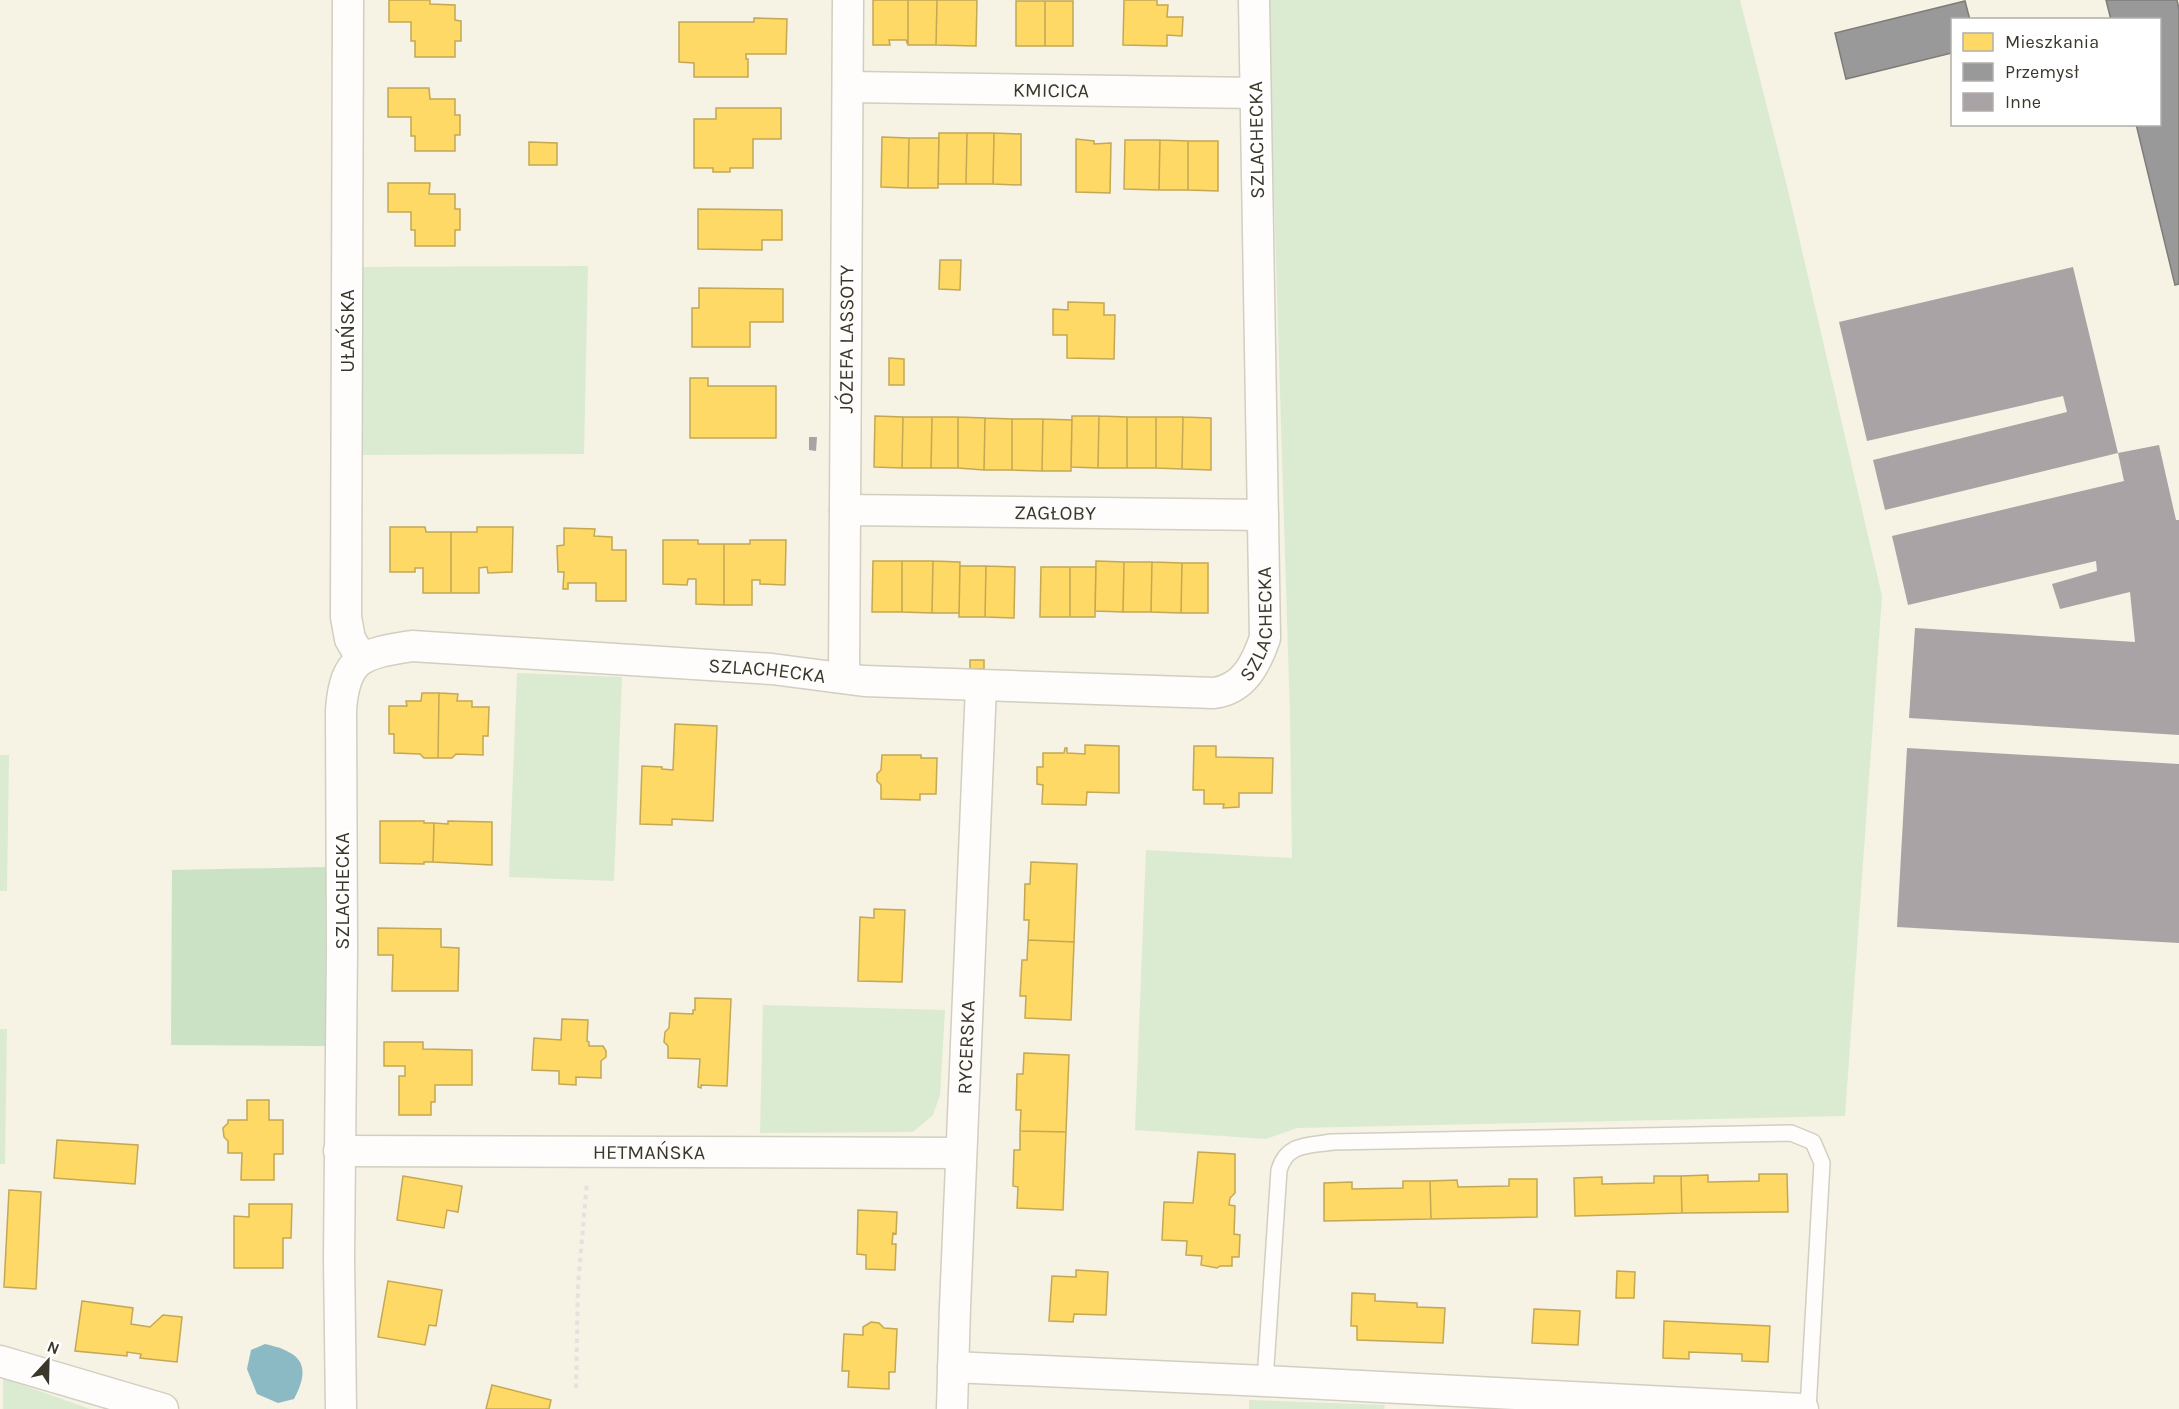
<svg xmlns="http://www.w3.org/2000/svg" width="2179" height="1409" font-family="Karla,sans-serif">
	<style>
		.green { fill: #daebd2 }
		.forest { fill: #cce2c4 }
		.water { fill: #8cbac4 }
		.homes { fill: #ffd966; stroke: #c4a854; stroke-width: 1.5 }
		.industry { fill: #999; stroke: #7d7c78; stroke-width: 1.5 }
		.building { fill: #aaa3a5 }
		.lines { fill: none; stroke-linecap: round; stroke-linejoin: round }
		.service-casing { stroke: #d2cec1; stroke-width: 18 }
		.minor-casing { stroke: #d2cec1; stroke-width: 33 }
		.path { stroke: #e3e2de; stroke-width: 4; stroke-dasharray: 4.5 4.5; stroke-linecap: butt }
		.service { stroke: #fefdfb; stroke-width: 15 }
		.minor { stroke: #fefdfb; stroke-width: 30 }
		.labels { text-anchor: middle; stroke-width: 6; stroke-linejoin: round; paint-order: stroke }
		.street-label { font-size: 20px; fill: #3c372b; stroke: #fff }
	</style>
	<rect width="100%" height="100%" fill="#f6f2e4"/>
	<path class="green" d="M1268 0H1740L1787 186 1882 596 1845 1116 1297 1128 1266 1139 1135 1130 1146 850 1292 858 1290 718Z
		M588 266 584 454 362 455V267Z
		M517 673 622 677 614 881 509 877Z
		M0 755H9L7 891H0Z
		M763 1005 945 1010 940 1095 933 1115 913 1132 760 1133Z
		M0 1029H7L5 1164H0Z
		M3 1378 90 1409H3Z
		M1249 1400 1385 1405 1384 1409H1249Z"/>
	<path class="forest" d="M326 867 325 1046 171 1045 172 870Z"/>
	<path class="water" d="M265 1344C301 1352 312 1365 294 1399L278 1403 257 1394 247 1369 251 1350Z"/>
	<path class="homes" d="M389 0H430V4L455 5V20L461 21V41H455V57H415V41H411V22H389Z
		M873 0H908V45L906 40H889L890 45H873Z
		M908 0H937L936 45H908Z
		M937 0H977L976 46 936 45Z
		M1124 0H1157V5H1168L1167 17H1183L1182 36 1167 35V46L1123 45Z
		M1016 1H1045V46H1016Z
		M1045 1H1073V46H1045Z
		M754 18 787 19 786 54H746V59H748V77H694V63L679 62V22H754Z
		M388 88H429L430 99H455V115H460V135H455V151H415V136H411V117H388Z
		M716 108H781V139H753V168H730V172H713V168H694V119H716Z
		M939 133H967L966 184H938Z
		M967 133H994L993 184H966Z
		M994 133 1021 134V185L993 184Z
		M882 137 909 138 908 188 881 187Z
		M909 138H939L938 188H908Z
		M1076 139 1094 141V144L1111 143 1110 193 1076 192Z
		M1125 140H1160L1159 190 1124 189Z
		M1160 140 1188 141V190H1159Z
		M1188 141H1218V191L1188 190Z
		M529 142 557 143V165H529Z
		M388 183H430L429 194H455V209H460V230H455V246H415V230H411V212H388Z
		M698 209 782 210V240H762V250L698 249Z
		M940 260H961L960 290 939 289Z
		M699 288 783 289V322H750V347H692V308H699Z
		M1068 302 1104 303V315H1115L1114 359 1067 358V335H1053V309L1068 310Z
		M889 358 904 359V385H889Z
		M690 378H708V386H776V438H690Z
		M875 416 903 417 902 468 874 467Z
		M1072 416H1099L1098 468 1071 467Z
		M1099 416 1127 417V468H1098Z
		M903 417H932L931 468H902Z
		M932 417H958V468H931Z
		M958 417 985 418 984 470 958 468Z
		M1127 417H1156V468H1127Z
		M1156 417H1183L1182 469 1156 468Z
		M1183 417 1211 418V470L1182 469Z
		M985 418 1012 419V470H984Z
		M1012 419H1043L1042 471 1012 470Z
		M1043 419 1072 420 1071 471H1042Z
		M390 527H425L426 532H451V593H423V568H415V572H390Z
		M477 527H513L512 572 488 573 487 567 479 568V593H451V532H477Z
		M564 528 595 529 594 536 612 537V550H626V601H596V583H568V589H563L564 572H558L557 546 564 545Z
		M663 540H698V544H724V605L696 604V579H688L687 585 663 584Z
		M750 540H786L785 585 760 584V580H752V605H724V544H750Z
		M873 561H902V612H872Z
		M902 561H933L932 613 902 612Z
		M933 561 960 562 959 613H932Z
		M1096 561 1124 562 1123 612 1095 611Z
		M1124 562H1152L1151 612H1123Z
		M1152 562 1182 563 1181 613 1151 612Z
		M1182 563H1208V613H1181Z
		M960 566H986L985 617H959Z
		M986 566 1015 567 1014 618 985 617Z
		M1041 567H1070V617H1040Z
		M1070 567H1096L1095 617H1070Z
		M970 660H984V669H970Z
		M422 693H439L438 758H424L420 754 394 753V734H389V706H407L406 701H421Z
		M439 693 458 694 457 701H472V707H489L488 736H483V755L456 754 452 758H438Z
		M675 724 717 726 713 821 672 819V825L640 824 642 766 662 767V769L673 770Z
		M1085 745 1119 746V793L1087 792 1086 805 1042 804 1043 785 1037 784V767H1043V753H1064L1065 748H1067V753L1085 754Z
		M1194 746H1216V757L1273 758 1272 793H1239V807L1223 808 1224 804H1204V790H1193Z
		M882 755H921V758H937L936 794H920V800L881 799V785L877 781V774L881 770Z
		M380 821H424V823H434L433 862H424V864L380 863Z
		M448 821 492 822V865L433 862 434 823 448 824Z
		M1031 862 1077 864 1074 942 1028 940 1029 920H1024L1025 884H1030Z
		M874 909 905 910 902 982 858 981 860 917 874 918Z
		M378 928 441 929V947L459 948 458 991H392L393 955H378Z
		M1028 940 1074 942 1071 1020 1025 1018 1026 996H1020L1022 960H1027Z
		M695 998 731 999 727 1086 701 1085V1088L698 1087 700 1059 668 1058V1046L664 1042 665 1032 669 1028 670 1013 693 1014V1010H695Z
		M562 1019 588 1020 587 1041 589 1042V1046H603L606 1051V1057L601 1061V1078L576 1077V1085L559 1084V1071L532 1070 534 1038 561 1040Z
		M384 1042H423V1049L472 1050V1085H435V1102H431V1115H399V1076H405V1066H384Z
		M1024 1053 1069 1055 1066 1132 1020 1131 1021 1110H1016L1017 1074H1023Z
		M247 1100H269V1120H283V1154H274V1180H241L242 1153H228V1141L224 1137 223 1128 228 1123V1120H247Z
		M1020 1131 1066 1132 1063 1210 1017 1208 1018 1187 1013 1186 1014 1150H1020Z
		M57 1140 138 1145 135 1184 54 1178Z
		M1198 1152 1235 1154V1193L1230 1198 1229 1205 1235 1206 1234 1234 1240 1235 1239 1257H1232V1266H1220L1217 1268 1201 1265 1202 1256 1186 1255 1187 1241 1162 1240 1164 1202 1193 1203Z
		M1759 1174H1787L1788 1212 1682 1213 1681 1176 1708 1175V1182L1759 1181Z
		M403 1176 462 1186 458 1212 447 1210 444 1228 397 1220Z
		M1654 1176H1681L1682 1213 1575 1216 1574 1178 1602 1177V1184L1654 1183Z
		M1509 1179H1537V1217L1431 1219 1430 1181 1457 1180 1458 1187 1509 1186Z
		M1403 1181H1430L1431 1219 1324 1221V1183L1352 1182V1189L1403 1188Z
		M9 1190 41 1192 36 1289 4 1287Z
		M249 1204H292L291 1238H283V1268H234V1216L249 1217Z
		M858 1210 897 1212 896 1234 893 1233 892 1244H896L895 1270 866 1269V1255L857 1254Z
		M1076 1270 1108 1272 1106 1315 1074 1314 1073 1322 1049 1321 1052 1276 1076 1277Z
		M1617 1271 1635 1272 1634 1298H1616Z
		M388 1281 442 1290 436 1326 429 1325 425 1345 378 1337Z
		M1352 1293 1375 1294V1301L1417 1303V1307L1445 1308 1443 1343 1357 1340V1326H1351Z
		M82 1301 133 1308 131 1324 150 1327 163 1315 182 1317 177 1362 140 1358 141 1354 127 1352V1356L75 1351Z
		M1534 1309 1580 1311 1578 1345 1532 1343Z
		M1664 1321 1770 1326 1768 1362 1742 1361V1354L1689 1352V1359L1663 1358Z
		M871 1322 879 1323 884 1328 897 1329 895 1372H889V1389L848 1387 849 1371H842L844 1334 863 1335V1327Z
		M492 1385 551 1400 549 1409H486Z"/>
	<path class="industry" d="M2106 0H2177L2179 9V284L2175 285 2136 124H2160V20H2111Z
		M1965 1 1970 20H1952V53L1846 79 1835 33Z"/>
	<path class="building" d="M2073 267 2118 453 2159 445 2176 520H2179V735L1909 718 1915 628 2135 642 2130 592 2060 609 2052 584 2097 571 2096 561 1908 605 1892 536 2124 481 2118 453 1885 510 1873 460 2067 412 2063 396 1867 441 1839 322Z
		M809 437H817L816 451 809 450Z
		M1907 748 2179 764V943L1897 927Z"/>
	<g class="lines">
		<defs>
			<path id="service" d="M1265 1381 1279 1170C1287 1143 1308 1146 1332 1142L1791 1133 1813 1142 1822 1163 1808 1409"/>
			<g id="minor">
				<path d="M348 0 346 617 350 639 362 659"/>
				<path id="s1" d="M849 87 1255 93"/>
				<path id="s2" d="M845 510 1263 515"/>
				<path id="s3" d="M844 678 848 0"/>
				<path id="s4" d="M339 1151 961 1153"/>
				<path d="M0 1361 163 1409"/>
				<path d="M953 1367 1265 1381 1803 1409"/>
				<path id="s5" d="M341 1409 339 1258 342 949 341 710C345 656 363 654 412 646L772 669 864 681 1214 693C1244 689 1256 664 1265 638L1254 0"/>
				<path id="s6" d="M952 1409 955 1307 981 686"/>
			</g>
		</defs>
		<use href="#service" class="service-casing"/>
		<use href="#minor" class="minor-casing"/>
		<path class="path" d="M576 1388 578 1285 587 1182"/>
		<use href="#service" class="service"/>
		<use href="#minor" class="minor"/>
	</g>
	<g class="labels">
		<g class="street-label">
			<text dy="7" stroke="none"><textPath href="#s1" startOffset="202">KMICICA</textPath></text>
			<text transform="translate(1256 140) rotate(-91)" y="7">SZLACHECKA</text>
			<text transform="translate(347 331) rotate(-90)" y="7">UŁAŃSKA</text>
			<text dy="7" stroke="none"><textPath href="#s3" startOffset="339">JÓZEFA LASSOTY</textPath></text>
			<text dy="7" stroke="none"><textPath href="#s2" startOffset="210">ZAGŁOBY</textPath></text>
			<text dy="7" stroke="none"><textPath href="#s5" startOffset="1704">SZLACHECKA</textPath></text>
			<text dy="7" stroke="none"><textPath href="#s5" startOffset="1164">SZLACHECKA</textPath></text>
			<text transform="translate(342 891) rotate(-90)" y="7">SZLACHECKA</text>
			<text dy="7" stroke="none"><textPath href="#s6" startOffset="362">RYCERSKA</textPath></text>
			<text dy="7" stroke="none"><textPath href="#s4" startOffset="310">HETMAŃSKA</textPath></text>
		</g>
	</g>
	<rect x="1951" y="18" width="210" height="108" fill="#ffffff" stroke="#b1afaa" stroke-width="1.5"/>
	<rect x="1963" y="33" width="30" height="18" fill="#ffd966" stroke="#b1afaa" stroke-width="1.5"/>
	<text x="2005" y="48" font-size="18" fill="#3c372b">Mieszkania</text>
	<rect x="1963" y="63" width="30" height="18" fill="#999999" stroke="#b1afaa" stroke-width="1.5"/>
	<text x="2005" y="78" font-size="18" fill="#3c372b">Przemysł</text>
	<rect x="1963" y="93" width="30" height="18" fill="#aaa3a5" stroke="#b1afaa" stroke-width="1.5"/>
	<text x="2005" y="108" font-size="18" fill="#3c372b">Inne</text>
	<g transform="translate(48 1361) rotate(22)" stroke="#ffffff" stroke-width="4.5" paint-order="stroke">
	<path d="M0-4.5L10 22L0 15L-10 22Z" fill="#3c372b"/>
	<text y="-9" font-size="16" font-weight="bold" text-anchor="middle" fill="#3c372b">N</text>
	</g>
</svg>
